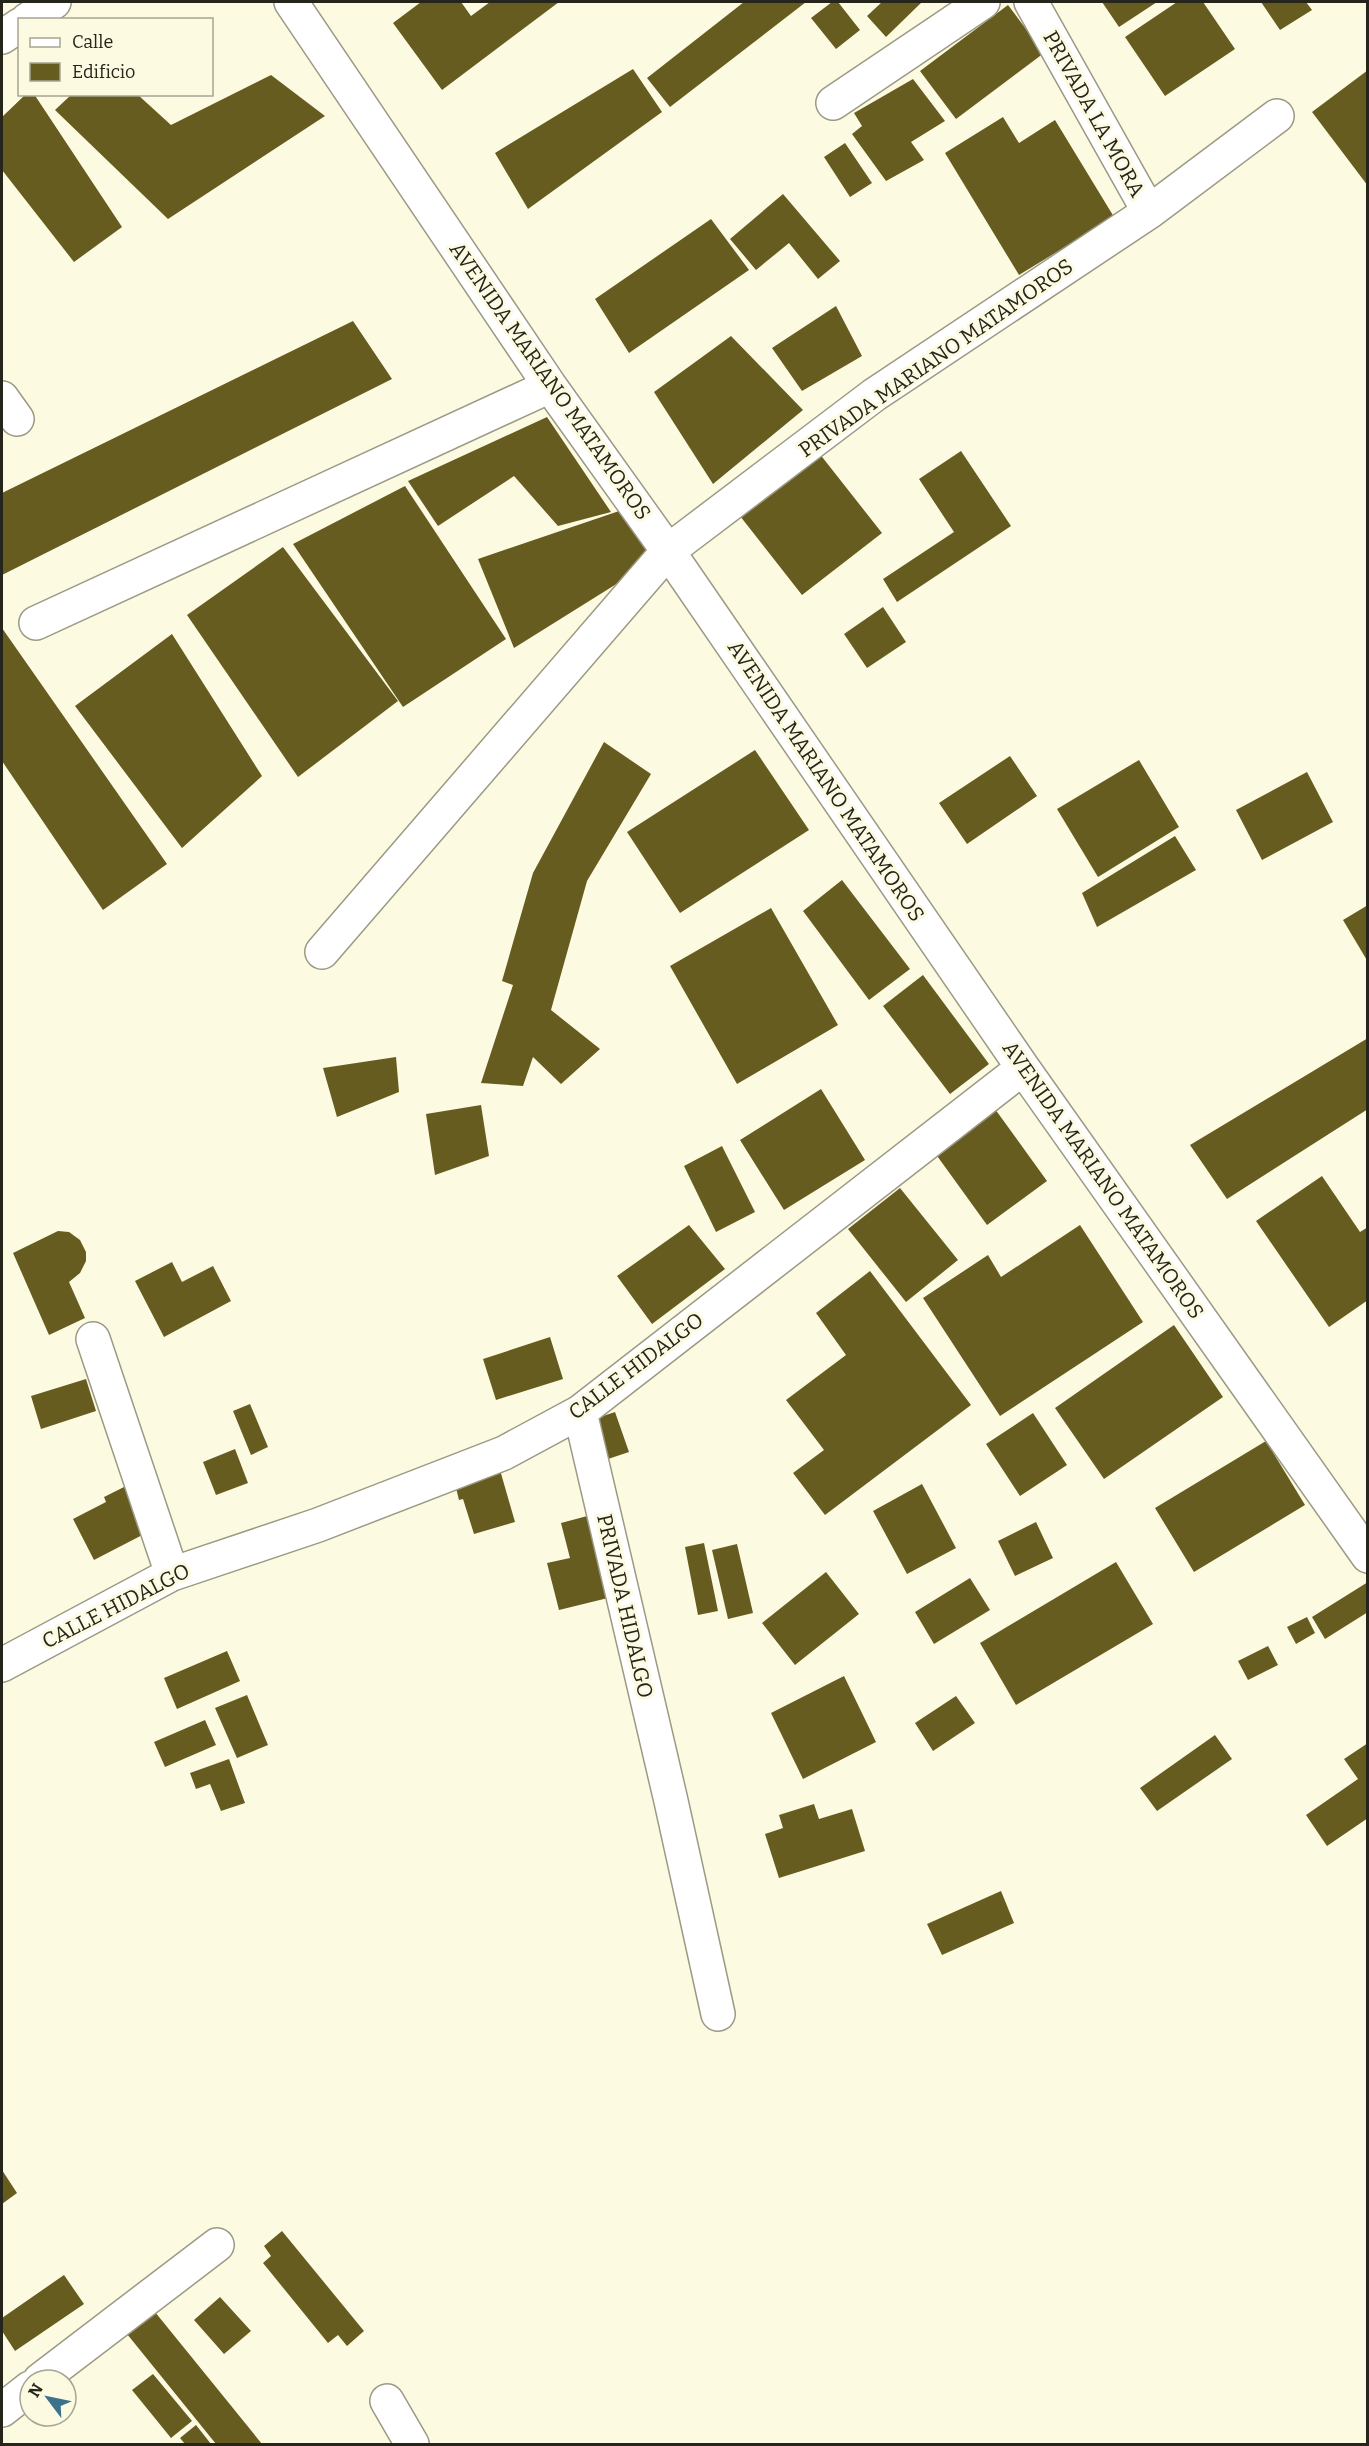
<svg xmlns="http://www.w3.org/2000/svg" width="1369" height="2446" font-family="Bitter,serif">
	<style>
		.building { fill: #665c20 }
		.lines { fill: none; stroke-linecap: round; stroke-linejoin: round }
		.minor-casing { stroke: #9c9984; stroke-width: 36 }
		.major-casing { stroke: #9c9984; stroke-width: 36 }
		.minor { stroke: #fff; stroke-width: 33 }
		.major { stroke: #fff; stroke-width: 33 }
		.labels { text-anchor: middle; stroke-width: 6; stroke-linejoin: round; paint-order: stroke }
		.street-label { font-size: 21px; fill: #26251c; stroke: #fdfae2 }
	</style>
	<rect width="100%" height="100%" fill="#fdfae2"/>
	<path class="building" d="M421 2H461L471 16 490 2H559L442 90 393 23Z
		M744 2H806L670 107 647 78Z
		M832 2H838L860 30 836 49 811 18Z
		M882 2H922L886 37 867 16Z
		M1102 2H1157L1119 27Z
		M1177 2H1203L1235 49 1165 96 1125 37Z
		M1261 2H1306L1312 10 1280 30Z
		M1008 5 1044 53 956 119 920 71Z
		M633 69 662 112 528 209 495 153Z
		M1368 70V186L1312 112Z
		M271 75 325 116 168 219 55 110 72 94H137L171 125Z
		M913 79 945 121 911 142 924 160 886 181 852 134 862 126 854 113Z
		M26 94H34L122 227 74 262 2 170V117Z
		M1003 117 1019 143 1055 120 1114 217 1019 275 945 153Z
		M845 143 872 183 850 197 824 157Z
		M783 194 840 261 818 279 789 243 756 270 730 239Z
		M711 219 749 270 629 353 595 299Z
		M836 306 862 356 802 391 772 348Z
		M353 321 392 379 2 575V493Z
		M731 336 803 410 713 484 654 392Z
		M547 417 611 512 558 526 514 476 438 526 408 481Z
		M961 451 1011 526 897 602 883 579 954 532 919 479Z
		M819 453 882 533 802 595 740 516Z
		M405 486 506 639 403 707 293 544Z
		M625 509 658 558 514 648 478 559Z
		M283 547 398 701 298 777 187 615Z
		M883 607 906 642 867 668 844 634Z
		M2 628 167 864 103 910 2 761Z
		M172 634 262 776 182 848 75 706Z
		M604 742 651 774 587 881 551 1010 600 1049 561 1084 533 1057 523 1086 481 1083 513 985 502 981 533 873Z
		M755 750 809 830 680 913 627 832Z
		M1010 756 1037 796 967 844 939 803Z
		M1139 760 1179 827 1098 877 1057 809Z
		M1307 772 1333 822 1262 860 1236 810Z
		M1175 836 1196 870 1097 927 1082 893Z
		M842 880 910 969 869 1000 803 911Z
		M1368 905V962L1343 920Z
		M771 908 838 1025 737 1084 670 966Z
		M923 975 989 1064 950 1094 883 1006Z
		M1368 1038V1109L1227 1199 1190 1145Z
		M396 1057 399 1092 337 1117 323 1068Z
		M821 1089 865 1160 784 1210 740 1140Z
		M481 1105 489 1156 435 1175 426 1114Z
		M995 1109 1047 1181 987 1225 935 1153Z
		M722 1146 755 1212 716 1232 684 1166Z
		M1322 1176 1360 1232 1368 1227V1300L1329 1327 1256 1221Z
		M900 1188 958 1260 906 1302 848 1229Z
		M689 1225 725 1269 652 1324 617 1276Z
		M1080 1225 1143 1322 1000 1416 923 1298 988 1255 1001 1277Z
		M58 1231 69 1232 80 1240 86 1252V1261L80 1273 69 1282 85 1318 49 1335 13 1253Z
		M172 1262 182 1282 213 1266 231 1301 164 1337 135 1281Z
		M870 1271 971 1405 825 1515 793 1473 824 1450 786 1400 846 1355 816 1313Z
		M1174 1325 1223 1397 1104 1479 1055 1408Z
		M550 1337 563 1379 496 1400 483 1359Z
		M86 1379 96 1411 41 1429 31 1396Z
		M250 1404 268 1447 251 1455 233 1411Z
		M615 1412 629 1452 599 1462 585 1422Z
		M1033 1413 1067 1465 1020 1496 986 1444Z
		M1266 1441 1305 1505 1194 1572 1155 1508Z
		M235 1449 248 1483 216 1495 203 1462Z
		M500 1470 515 1522 474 1534 463 1499 459 1500 455 1484Z
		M922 1484 956 1548 907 1574 873 1511Z
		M128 1485 150 1531 94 1560 73 1519 106 1502 104 1497Z
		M591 1515 612 1597 559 1610 547 1563 570 1558 561 1523Z
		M1036 1522 1053 1558 1015 1576 998 1541Z
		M704 1543 718 1611 698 1615 685 1547Z
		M737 1544 753 1613 728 1619 712 1550Z
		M1116 1562 1153 1624 1016 1705 980 1643Z
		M826 1572 859 1614 795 1665 762 1623Z
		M970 1578 990 1610 934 1644 915 1612Z
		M1368 1582V1612L1325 1639 1312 1617Z
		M1307 1617 1315 1633 1296 1644 1287 1627Z
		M1268 1646 1278 1665 1248 1680 1238 1661Z
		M227 1651 240 1681 177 1709 164 1678Z
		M844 1676 876 1742 803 1779 771 1713Z
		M247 1695 268 1745 237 1758 215 1708Z
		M956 1696 975 1723 933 1751 915 1723Z
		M205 1720 216 1745 165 1767 154 1742Z
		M1215 1735 1232 1759 1157 1811 1140 1788Z
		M1368 1743V1818L1327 1846 1306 1815 1358 1779 1344 1759Z
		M229 1759 245 1803 221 1811 210 1784 196 1789 190 1773Z
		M814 1804 819 1819 852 1809 865 1851 779 1878 765 1834 783 1828 779 1815Z
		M1001 1891 1014 1923 942 1955 927 1924Z
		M2 2170 17 2193 2 2204Z
		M282 2231 364 2331 347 2346 338 2335 328 2343 263 2263 271 2256 264 2246Z
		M64 2275 84 2304 15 2351 2 2331V2318Z
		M220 2297 251 2331 224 2354 194 2320Z
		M155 2312 262 2444H216L127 2334Z
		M153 2374 192 2421 171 2438 132 2390Z
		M196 2425 211 2444H185L180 2438Z"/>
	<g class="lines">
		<defs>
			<path id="minor" d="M291 2 550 386 668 551 1023 1068 1368 1556
				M1031 2 1149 212
				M833 103 983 2
				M2 398 17 419
				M36 623 550 386
				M322 952 668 551 874 395 1149 212 1277 116
				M93 1339 172 1574
				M580 1412 671 1801 718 2014
				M2 1665 172 1574 318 1525 504 1453 580 1412 1023 1068
				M40 2380 217 2245
				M387 2401 412 2444
				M2 2410 30 2388"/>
			<path id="major" d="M27 20 54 2
				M2 37 20 25"/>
		</defs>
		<use href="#minor" class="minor-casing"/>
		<use href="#major" class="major-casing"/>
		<use href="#minor" class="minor"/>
		<use href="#major" class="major"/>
	</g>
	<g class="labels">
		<g class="street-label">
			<text transform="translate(1094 114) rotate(61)" y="7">PRIVADA LA MORA</text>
			<text transform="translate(936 358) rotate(-35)" y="7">PRIVADA MARIANO MATAMOROS</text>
			<text transform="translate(550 381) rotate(55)" y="7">AVENIDA MARIANO MATAMOROS</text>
			<text transform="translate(826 781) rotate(56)" y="7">AVENIDA MARIANO MATAMOROS</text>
			<text transform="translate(1103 1180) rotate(55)" y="7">AVENIDA MARIANO MATAMOROS</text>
			<text transform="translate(636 1366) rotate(-37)" y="7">CALLE HIDALGO</text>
			<text transform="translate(116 1606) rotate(-27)" y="7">CALLE HIDALGO</text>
			<text transform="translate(625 1606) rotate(77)" y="7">PRIVADA HIDALGO</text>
		</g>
	</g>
	<rect width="1369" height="2446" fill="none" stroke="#26251c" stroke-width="6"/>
	<rect x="18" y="18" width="195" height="78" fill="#fdfae2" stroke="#a7a593" stroke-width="1.5"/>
	<rect x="30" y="38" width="30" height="9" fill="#ffffff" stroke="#a7a593" stroke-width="1.5"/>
	<text x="72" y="48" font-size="18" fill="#26251c">Calle</text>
	<rect x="30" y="63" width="30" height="18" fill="#665c20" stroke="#a7a593" stroke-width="1.5"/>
	<text x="72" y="78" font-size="18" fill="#26251c">Edificio</text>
	<g transform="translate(48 2398) rotate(302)"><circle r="28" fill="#fdfae2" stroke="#a7a593" stroke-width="1.5"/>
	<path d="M0-4.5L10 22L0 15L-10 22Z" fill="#3b738d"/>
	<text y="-9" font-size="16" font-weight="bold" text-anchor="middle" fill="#26251c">N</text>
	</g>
</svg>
